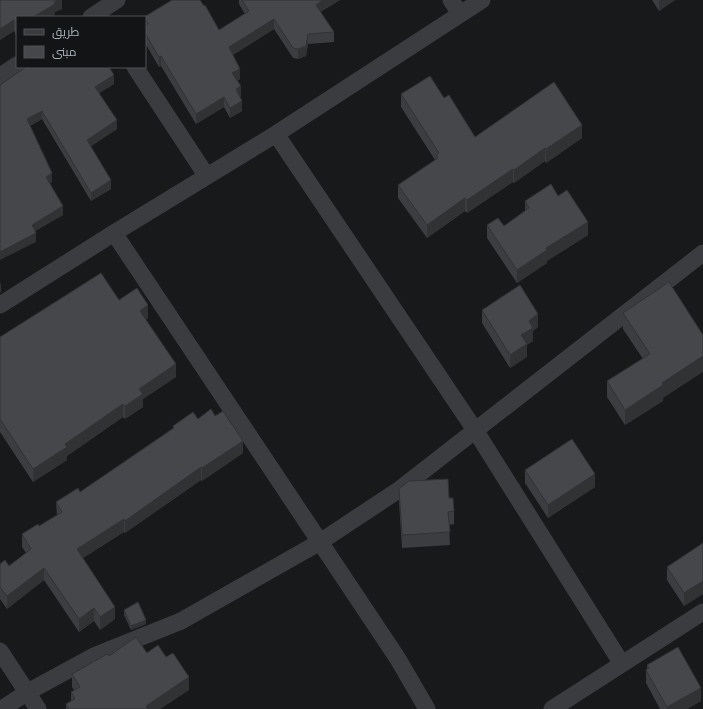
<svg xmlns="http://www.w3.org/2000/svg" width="703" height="709" font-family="'Fira Sans',Cairo,sans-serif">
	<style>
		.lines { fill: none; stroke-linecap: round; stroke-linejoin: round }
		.street { stroke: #3a3c3f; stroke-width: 17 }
		.wall { fill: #3b3d40 }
		.shaded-wall { fill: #303234 }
		.building { fill: #45474a; stroke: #303234 }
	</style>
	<rect width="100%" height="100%" fill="#18191a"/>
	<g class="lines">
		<path class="street" d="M451 0 460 14
			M91 17 117 0
			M135 67 206 175
			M0 76 17 65
			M276 134 475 430 622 664
			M114 233 398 659 427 709
			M0 305 114 233 276 134 482 0
			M0 651 38 709
			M2 709 26 693 94 656 181 621 320 542 400 489 703 253
			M552 709 703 612"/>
	</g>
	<path class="wall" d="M0 0H62V9L55 12V15L17 17V36L14 31 0 40Z
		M239 0H340L320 12 334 32V42L308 44 306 56 298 59 293 58 274 29 233 55 240 79 237 81 241 96 240 97 242 111 230 118 224 107 196 124 161 66 159 67 145 43V17L219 30 245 14 239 4Z
		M652 0H675L659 11Z
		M114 84 99 93 117 129 91 146 111 189 91 201 42 119 30 126 52 182 50 183 63 215 35 231 36 242 0 85Z
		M401 94 444 98 475 137 582 138 546 163 545 161 514 183 513 182 467 213 465 211 427 238 398 198V185L435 160 401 107Z
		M558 196 588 235 547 261V263L517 283 487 238V225L504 226 525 212V201Z
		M669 282 663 401 625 425 607 397V381L643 359 623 329V313Z
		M119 300 148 318 146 320 176 377 143 399V407L125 419 123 417 67 456V460L33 482 0 432V337Z
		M482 310 538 327 533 331V341L527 345V357L510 368 482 323Z
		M215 416 243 453 202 481 201 480 125 533 124 532 83 558 115 619 100 630 94 621 79 632 44 580 7 609 0 599V564L9 566 26 553 22 547V534L39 526 57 516 56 502 80 492 173 428V426L198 419Z
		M525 470 595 487 548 518 525 483Z
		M399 489 449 498 454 511V524L449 525 450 545 402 548 399 502Z
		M703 543V594L684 606 667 580V567Z
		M124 610 146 624 131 630 124 615Z
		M147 653 189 690 160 709H66V704L71 701V692L74 690 72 687V674L109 656Z
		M647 665 701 701 687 709H660L646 683V670L647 669Z"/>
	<path class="shaded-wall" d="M58 0H62V9L55 12V15L51 17H33Z
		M323 0H340L316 15V5Z
		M659 0H675L659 11Z
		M274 19V29L229 57V47Z
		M14 20V31L0 40V29Z
		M308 34V44L306 56 298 59V49Z
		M161 56V66L159 67V57Z
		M240 69V79L232 83V73Z
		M114 75V84L95 96V87Z
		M241 86V96L236 99V89Z
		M224 97V107L196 124V114Z
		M242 101V111L230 118V108Z
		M42 111V119L27 127V119Z
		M117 120V129L87 149V140Z
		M582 125V138L546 163V149Z
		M545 148V161L514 183V170Z
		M513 169V182L467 213V200Z
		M52 173V182L46 185V177Z
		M111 180V189L91 201V193Z
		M465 198V211L427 238V225Z
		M63 206V215L32 233V225Z
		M588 222V235L547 261V263L517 283V270L546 248Z
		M36 233V242L0 260V252Z
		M1 283V292L0 293V284Z
		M148 305V318L140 324V311Z
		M538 314V327L533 331V341L527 345V357L510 368V355L529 321Z
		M703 356V372L663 398V401L625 425V410L662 383Z
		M176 364V377L143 399V407L125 419V406L139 389Z
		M123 404V417L67 456V460L33 482V469L65 444Z
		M243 441V453L202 481V468Z
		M201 467V480L125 533V521Z
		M595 474V487L548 518V505Z
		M124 519V532L77 562V549Z
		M44 568V580L7 609V596Z
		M703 581V594L684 606V593Z
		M115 607V619L100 630V617Z
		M94 608V621L79 632V619Z
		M146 620V624L131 630V626Z
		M189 677V690L160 709H146V706Z
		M701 688V701L687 709H667V707Z"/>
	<path class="building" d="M0 0H58L54 2 55 4 33 17H17V25L14 20 0 29Z
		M172 0H200L204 6 205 5 219 30 249 11 242 0H323L316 5 334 32 308 34 306 46 298 49 293 48 274 19 229 47 240 69 232 73 241 86 236 89 242 101 230 108 224 97 196 114 161 56 159 57 145 33V25L148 24 145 18V17H144Z
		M26 67H109L114 75 95 87 117 120 87 140 111 180 91 193 42 111 27 119 52 173 46 177 63 206 32 225 36 233 0 252V85Z
		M430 76 444 98 449 95 475 137 554 82 582 125 546 149 545 148 514 170 513 169 467 200 465 198 427 225 398 185 438 158 436 155 439 153 401 94Z
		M551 184 558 196 567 190 588 222 546 248 547 250 517 270 487 225 498 218 504 226 529 208 525 201Z
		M101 273 119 300 137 288 148 305 140 311 176 364 139 389 143 394 125 406 123 404 65 444 67 447 33 469 0 419V337Z
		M669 282 703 335V356L662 383 663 385 625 410 607 381 650 354 623 313Z
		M520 285 538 314 529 321 533 328 521 335 527 344 510 355 482 310Z
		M211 409 215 416 223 411 243 441 202 468 201 467 125 521 124 519 77 549 115 607 100 617 94 608 79 619 44 568 7 596 0 587V564L5 560 9 566 31 549 22 534 38 524 39 526 62 512 56 502 78 488 80 492 174 428 173 426 193 412 198 419Z
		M572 439 595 474 548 505 525 470Z
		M448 479 449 498H453L454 511 448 512 450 532 402 535 399 489 409 481Z
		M703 543V581L684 593 667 567Z
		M138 602 146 620 131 626 124 610Z
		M136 637 147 653 158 645 166 657 173 653 189 677 146 706 148 709H69L66 704 75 699 71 692 80 687 72 674 107 654 109 656Z
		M678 647 701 688 667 707 646 670 649 668 647 665Z"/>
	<rect x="16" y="16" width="130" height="52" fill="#131415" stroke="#505357"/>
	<rect x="24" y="29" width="20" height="6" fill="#3a3c3f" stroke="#505357"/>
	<text x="52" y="36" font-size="12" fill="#abb2ba">طريق</text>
	<rect x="24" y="46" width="20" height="12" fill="#45474a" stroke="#505357"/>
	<text x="52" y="56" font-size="12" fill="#abb2ba">مبنى</text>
</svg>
